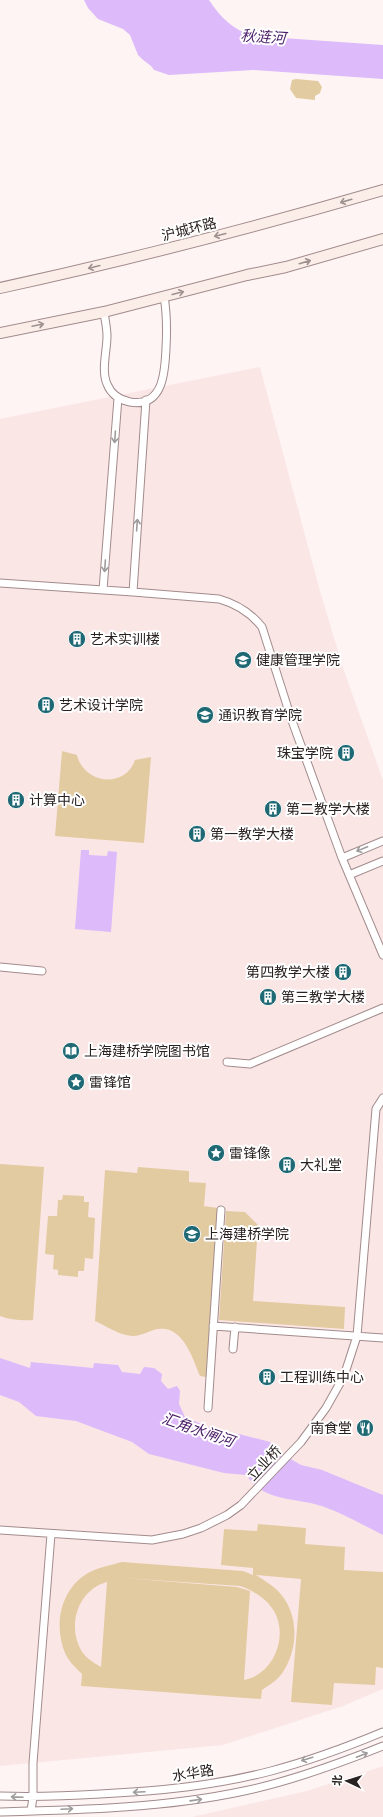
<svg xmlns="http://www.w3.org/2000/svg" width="383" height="1817" font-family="Jost,'Noto Sans SC',sans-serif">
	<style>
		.built { fill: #fbe6e6 }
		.green { fill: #e3cba1; fill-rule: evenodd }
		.water { fill: #ddbafa }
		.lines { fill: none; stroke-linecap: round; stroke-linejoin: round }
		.minor-casing { stroke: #a28b8c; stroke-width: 9 }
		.secondary-casing { stroke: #a28b8c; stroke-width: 12 }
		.minor { stroke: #fff; stroke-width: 7 }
		.secondary { stroke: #fbeee8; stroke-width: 10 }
		.oneway { stroke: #9d928e }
		.oneway2 { stroke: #9f9b9b }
		.labels { text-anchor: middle; stroke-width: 4; stroke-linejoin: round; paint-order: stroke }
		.street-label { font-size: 14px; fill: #2a2121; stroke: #fff }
		.poi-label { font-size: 14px; fill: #2a2121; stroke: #fff; text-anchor: start }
		.water-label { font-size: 15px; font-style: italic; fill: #4d216a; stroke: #fff }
	</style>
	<rect width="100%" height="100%" fill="#fef4f4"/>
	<path class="built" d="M260 367 320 591 344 671 383 780V1689L343 1706 223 1745 0 1766V419Z
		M383 1766V1817H192L307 1791Z"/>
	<path class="green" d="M296 79 318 81 322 87 320 93 315 96V100L296 98 290 89 292 80Z
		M62 751 77 755C84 784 125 789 135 760L151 757 144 843 55 836Z
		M0 1164 44 1167 33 1320C23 1321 10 1320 0 1316Z
		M138 1167 189 1171V1182L206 1183 204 1206 218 1208 206 1377 200 1376C193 1359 183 1325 158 1329 150 1330 140 1337 132 1336 119 1335 106 1326 95 1321L105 1170 137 1173Z
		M63 1195 84 1196V1202H89L88 1217 95 1218 93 1259 85 1258 84 1271H78V1277L58 1275V1270L53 1269 54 1255 45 1254 48 1216H57L58 1200H62Z
		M226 1211 245 1212 258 1225 253 1301 345 1307 344 1329 219 1320Z
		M258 1524 306 1528 305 1544 345 1547 344 1570 383 1572V1668L376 1667 375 1685 334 1683 332 1705 291 1702 301 1579 256 1575C262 1579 271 1584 278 1591 299 1612 299 1648 283 1672 278 1680 269 1685 262 1690L261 1699 81 1686 82 1674C76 1668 69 1662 65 1653 53 1624 61 1587 90 1572 100 1567 111 1565 122 1562L243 1571 253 1575V1568L221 1565 224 1529 257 1531ZM123 1578 240 1586C254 1591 266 1598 274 1611 289 1637 273 1675 244 1680L250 1591 237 1587ZM107 1582 101 1667C92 1662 83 1656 79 1646 68 1621 80 1589 107 1582Z"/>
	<path class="water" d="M84 0H209C221 18 233 30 254 36L383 45V79L253 70 169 75 154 70 151 66 142 59 138 55 130 35 123 29 98 19 88 8Z
		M81 850H89V855L107 856 108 851 117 852 111 932 75 929Z
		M0 1358 30 1368 31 1362 93 1368 94 1363 118 1365 122 1372 140 1374 144 1367 154 1368 162 1374 161 1381 168 1389 177 1386 180 1391 179 1404 185 1417 227 1435 239 1434 270 1442 277 1451 301 1465 322 1470 383 1495V1535C365 1526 337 1510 318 1505 291 1497 265 1502 246 1475L224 1473 149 1454 132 1442 76 1421 36 1416 19 1402 0 1395Z"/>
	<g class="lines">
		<defs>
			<path id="minor" d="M104 312C105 320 107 328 107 336 107 351 101 370 107 384 111 394 120 400 130 402 164 408 165 370 166 348 167 330 167 314 164 296
				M0 583 133 592 219 599C237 604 250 612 262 627L291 718 342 858 383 955
				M103 590 118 398
				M133 592 146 400
				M342 858 383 841
				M349 875 383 861
				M0 967 42 971
				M227 1062 250 1064 383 1008
				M213 1326 383 1338
				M233 1349 235 1327
				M208 1408 221 1210
				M0 1530 152 1540 183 1534 201 1528 227 1515 241 1505 301 1442 326 1408 344 1376 357 1336 376 1109 383 1098
				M0 1796C34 1797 67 1796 100 1794 159 1791 214 1786 271 1771 309 1761 347 1747 383 1732
				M31 1811 33 1797V1763L51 1534
				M0 1812C81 1810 165 1808 244 1791 292 1781 338 1764 383 1746"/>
			<path id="secondary" d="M0 288C129 260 256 227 383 190
				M0 333 104 312 247 275 286 267 383 239"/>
		</defs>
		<use href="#minor" class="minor-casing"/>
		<use href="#secondary" class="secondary-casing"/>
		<use href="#minor" class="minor"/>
		<use href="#secondary" class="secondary"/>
	</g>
	<defs><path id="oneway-shaft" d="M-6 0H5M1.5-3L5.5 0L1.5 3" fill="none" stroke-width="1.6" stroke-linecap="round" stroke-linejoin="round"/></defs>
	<g class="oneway">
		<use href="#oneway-shaft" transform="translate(346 201) rotate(164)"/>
		<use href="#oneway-shaft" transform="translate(220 235) rotate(166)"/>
		<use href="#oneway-shaft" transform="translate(305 262) rotate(-16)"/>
		<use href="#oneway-shaft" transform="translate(94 267) rotate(166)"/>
		<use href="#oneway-shaft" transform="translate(178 293) rotate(-14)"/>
		<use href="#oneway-shaft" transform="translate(38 325) rotate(-12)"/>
	</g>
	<g class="oneway2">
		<use href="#oneway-shaft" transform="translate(115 437) rotate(94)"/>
		<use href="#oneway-shaft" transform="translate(137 525) rotate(-86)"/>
		<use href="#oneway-shaft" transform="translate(105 566) rotate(94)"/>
		<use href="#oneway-shaft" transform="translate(362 849) rotate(158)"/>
		<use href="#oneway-shaft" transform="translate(362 1755) rotate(-21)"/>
		<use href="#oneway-shaft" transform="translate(307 1759) rotate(163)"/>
		<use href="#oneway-shaft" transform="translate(139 1792) rotate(177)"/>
		<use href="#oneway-shaft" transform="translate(17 1797) rotate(-178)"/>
		<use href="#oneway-shaft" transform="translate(196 1800) rotate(-8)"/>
		<use href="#oneway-shaft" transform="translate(67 1809) rotate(-3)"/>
	</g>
	<defs>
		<symbol id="building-disc" viewBox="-11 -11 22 22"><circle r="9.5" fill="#1f6974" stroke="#fff"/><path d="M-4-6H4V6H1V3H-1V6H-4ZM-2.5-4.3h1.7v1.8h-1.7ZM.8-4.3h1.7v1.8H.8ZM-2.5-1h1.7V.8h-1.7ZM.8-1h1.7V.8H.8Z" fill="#fff"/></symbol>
		<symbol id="university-disc" viewBox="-11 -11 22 22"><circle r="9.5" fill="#1f6974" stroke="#fff"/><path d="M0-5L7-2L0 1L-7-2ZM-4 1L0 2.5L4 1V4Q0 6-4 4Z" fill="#fff"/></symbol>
		<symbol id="library-disc" viewBox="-11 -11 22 22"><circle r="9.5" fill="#1f6974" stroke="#fff"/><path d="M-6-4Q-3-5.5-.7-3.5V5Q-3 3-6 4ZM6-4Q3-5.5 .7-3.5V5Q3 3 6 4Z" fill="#fff"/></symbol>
		<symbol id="sight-disc" viewBox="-11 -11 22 22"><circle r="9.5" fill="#1f6974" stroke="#fff"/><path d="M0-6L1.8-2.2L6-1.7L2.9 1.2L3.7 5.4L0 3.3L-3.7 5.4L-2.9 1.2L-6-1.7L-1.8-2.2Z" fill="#fff"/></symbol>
		<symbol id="restaurant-disc" viewBox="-11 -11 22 22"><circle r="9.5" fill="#1f6974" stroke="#fff"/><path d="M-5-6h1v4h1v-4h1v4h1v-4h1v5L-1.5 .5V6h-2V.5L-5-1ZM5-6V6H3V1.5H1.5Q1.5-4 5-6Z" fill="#fff"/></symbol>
	</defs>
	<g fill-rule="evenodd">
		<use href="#building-disc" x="67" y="629" width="20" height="20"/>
		<use href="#university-disc" x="233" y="650" width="20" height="20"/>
		<use href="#building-disc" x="36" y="695" width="20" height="20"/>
		<use href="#university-disc" x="195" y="705" width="20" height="20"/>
		<use href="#building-disc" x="336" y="743" width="20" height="20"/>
		<use href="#building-disc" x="6" y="790" width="20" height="20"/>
		<use href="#building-disc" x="263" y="799" width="20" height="20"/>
		<use href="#building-disc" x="187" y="824" width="20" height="20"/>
		<use href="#building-disc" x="333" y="962" width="20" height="20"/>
		<use href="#building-disc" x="258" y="987" width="20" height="20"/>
		<use href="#library-disc" x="61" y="1041" width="20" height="20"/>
		<use href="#sight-disc" x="66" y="1072" width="20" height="20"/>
		<use href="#sight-disc" x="206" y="1143" width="20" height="20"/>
		<use href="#building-disc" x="277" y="1155" width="20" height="20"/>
		<use href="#university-disc" x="182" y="1224" width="20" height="20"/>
		<use href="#building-disc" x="257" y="1367" width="20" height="20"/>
		<use href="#restaurant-disc" x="355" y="1418" width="20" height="20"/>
	</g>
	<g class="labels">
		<g class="street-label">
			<text transform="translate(189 229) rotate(-14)" y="5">沪城环路</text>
			<text transform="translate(264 1463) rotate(-47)" y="5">立业桥</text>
			<text transform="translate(193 1773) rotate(-9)" y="5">水华路</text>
		</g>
		<g class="poi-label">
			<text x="90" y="644">艺术实训楼</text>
			<text x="256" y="665">健康管理学院</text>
			<text x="59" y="710">艺术设计学院</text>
			<text x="218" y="720">通识教育学院</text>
			<text x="333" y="758" text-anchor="end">珠宝学院</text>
			<text x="29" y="805">计算中心</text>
			<text x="286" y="814">第二教学大楼</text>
			<text x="210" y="839">第一教学大楼</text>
			<text x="330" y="977" text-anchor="end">第四教学大楼</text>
			<text x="281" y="1002">第三教学大楼</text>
			<text x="84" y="1056">上海建桥学院图书馆</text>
			<text x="89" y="1087">雷锋馆</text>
			<text x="229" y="1158">雷锋像</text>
			<text x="300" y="1170">大礼堂</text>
			<text x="205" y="1239">上海建桥学院</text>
			<text x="280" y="1382">工程训练中心</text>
			<text x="352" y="1433" text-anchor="end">南食堂</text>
		</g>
		<g class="water-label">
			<text transform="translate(263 37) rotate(4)" y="5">秋涟河</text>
			<text transform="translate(198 1430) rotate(19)" y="5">汇角水闸河</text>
		</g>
	</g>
	<g transform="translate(347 1781) rotate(274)" stroke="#ffffff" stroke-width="3" paint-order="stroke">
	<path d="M0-3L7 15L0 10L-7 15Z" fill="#2a2121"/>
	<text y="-6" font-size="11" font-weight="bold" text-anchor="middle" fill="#2a2121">北</text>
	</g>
</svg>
